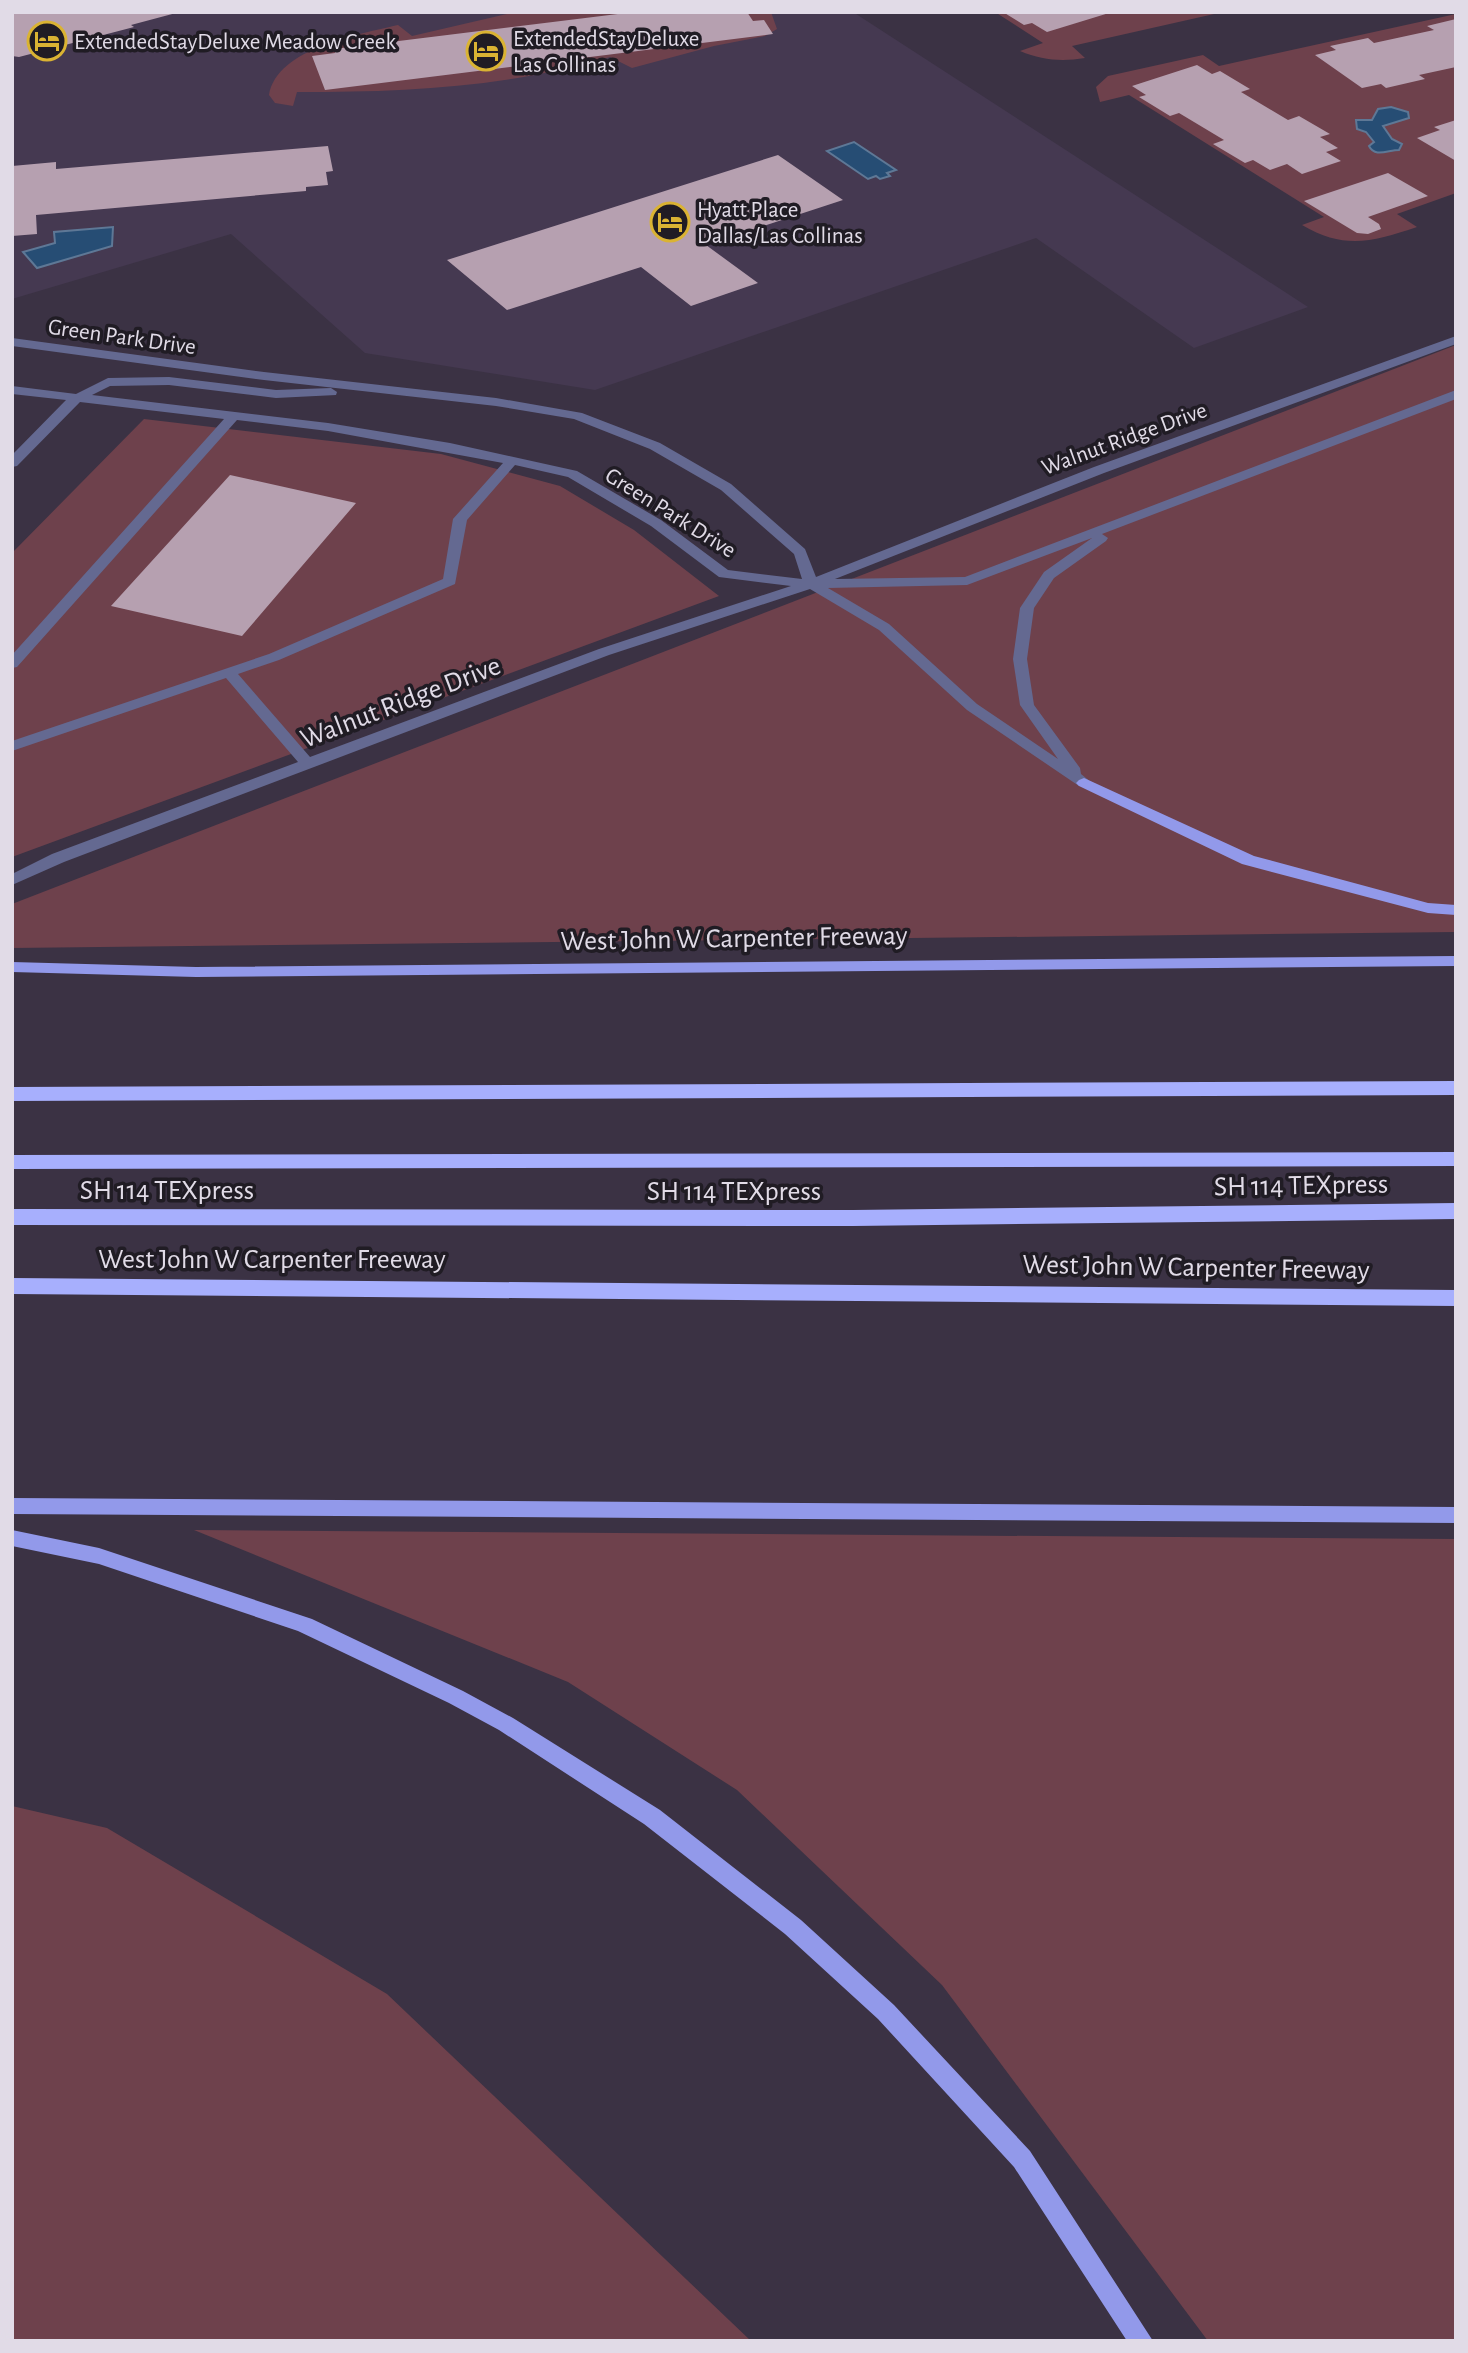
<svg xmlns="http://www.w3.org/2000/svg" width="1468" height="2353" font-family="'Alegreya Sans',sans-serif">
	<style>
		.built { fill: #453951 }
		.green { fill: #6e414c }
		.water { fill: #264d74; stroke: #5e7896; stroke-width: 2 }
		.building { fill: #b6a0b0 }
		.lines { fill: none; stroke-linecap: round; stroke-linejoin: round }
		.minor { fill: #646991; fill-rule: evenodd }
		.major { fill: #9299ea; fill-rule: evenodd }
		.highway { fill: #a7affd; fill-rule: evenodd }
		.labels { text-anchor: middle; stroke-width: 7; stroke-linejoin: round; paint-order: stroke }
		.far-poi-label { font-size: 23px; fill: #e1dbe7; stroke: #201c24; text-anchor: start }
		.far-street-label { font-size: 23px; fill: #e1dbe7; stroke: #201c24 }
		.street-label { font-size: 28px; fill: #e1dbe7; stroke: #201c24 }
	</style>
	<rect width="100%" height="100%" fill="#3b3244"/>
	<path class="built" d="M12 12H853L1308 307 1194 348 1036 238 595 390 365 353 231 234 12 299Z"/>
	<path class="green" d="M515 12H771L777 29 765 36 714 46 632 68 610 57C504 88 405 92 297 92L293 106 275 103 269 95C277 48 360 34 398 25L412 36Z
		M995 12H1223L1072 46 1085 58C1061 62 1042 60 1020 51L1043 43Z
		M1456 14V193L1397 214 1417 227C1372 242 1345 250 1302 225L1324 217 1129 95 1100 102 1096 87 1108 76 1203 55 1219 66Z
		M1456 345V932L12 948V904Z
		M144 419 441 454 560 486 634 530 719 596 12 857V553Z
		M194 1530 1456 1539V2341H1208L942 1985 737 1790 568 1682Z
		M12 1806 107 1828 387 1994 751 2341H12Z"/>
	<path class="water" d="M1391 107 1408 112 1409 118 1383 126 1392 139 1402 144 1399 150C1388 150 1375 158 1369 146L1374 142 1366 132 1357 129 1356 120H1372L1378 109Z
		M854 142 896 170 887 173 890 176 880 179 876 176 868 179 827 151Z
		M113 227 112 246 37 268 23 252 55 243 54 232Z"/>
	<path class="building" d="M12 12H175L176 13 131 25 134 27 19 57 12 56Z
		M634 12H747L753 21 764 20 773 34 325 90 312 56 335 53 334 49Z
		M1003 12H1109V13L1047 32 1032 23 1024 25Z
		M1456 19V67L1419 75 1425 79 1386 88 1381 84 1362 88 1315 55 1336 50 1330 46 1368 38 1374 43 1434 30 1427 26Z
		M1197 65 1212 74 1220 71 1250 89 1241 92 1288 120 1299 116 1330 134 1320 137 1338 148 1326 152 1341 161 1302 174 1287 164 1270 170 1253 160 1245 163 1213 144 1224 140 1179 113 1170 116 1139 97 1146 95 1132 86Z
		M1456 120V161L1417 138 1440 130 1434 127Z
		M328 146 333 171 326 172 328 185 306 187V191L36 215 37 234 12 236V166L56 162V169Z
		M778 155 843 200 706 245 758 283 691 306 641 267 507 310 447 260Z
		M1388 173 1428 196 1368 217 1379 224 1381 229 1368 234 1357 233 1304 201Z
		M230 475 356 503 242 636 111 606Z"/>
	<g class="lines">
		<path class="minor" d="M1456 336V344L1104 473 835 579 965 577 1456 390V399L1102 534 1108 538 1106 541 1054 578 1034 608 1027 659 1034 705 1080 768 1081 774 1092 783 1089 786H1079L967 710 879 630 810 589 609 655 64 862 12 885V874L52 854 298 762 226 678 12 751V741L269 654 443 579 453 519 503 463 328 431 237 420 17 667 12 668V655L224 419 80 402 17 466 12 467V455L66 400 12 394V386L76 394 108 378 169 377 276 390 331 388 337 392 336 395 276 398 169 385 110 386 92 395 328 423 450 443 577 471 661 520 728 570 802 579 794 554 721 490 650 449 574 419 496 406 264 380 12 346V338L264 372 496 398 582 413 660 443 731 484 805 549 816 577 1094 467ZM515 465 568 477 651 526 719 577 791 586 599 649 310 757 238 674 279 660 455 584 467 520ZM1092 538 1044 572 1020 608 1013 659 1020 705 1058 759 977 704 889 624 828 588 967 585Z"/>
		<path class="major" d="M1084 778 1254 856 1428 903 1456 905V915L1428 913 1242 864 1079 786 1076 783 1079 780Z
			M1456 956V966L196 977 12 972V962L196 967Z
			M12 1498 1456 1507V1523L12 1514Z
			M12 1530 99 1548 312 1619 463 1691 513 1718 660 1810 801 1920 894 2005 1030 2151 1153 2341H1127L1014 2167 878 2019 785 1934 644 1824 499 1730 449 1703 298 1631 99 1564 12 1546Z"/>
		<path class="highway" d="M1456 1081V1095L12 1101V1087Z
			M1456 1152V1166L12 1169V1155Z
			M1456 1203V1219L853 1226 12 1225V1209L853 1210Z
			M12 1278 1456 1290V1306L12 1294Z"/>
	</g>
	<defs>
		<symbol id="hotel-ring" viewBox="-11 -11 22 22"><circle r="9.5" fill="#201c24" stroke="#dab333" stroke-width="1.5"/><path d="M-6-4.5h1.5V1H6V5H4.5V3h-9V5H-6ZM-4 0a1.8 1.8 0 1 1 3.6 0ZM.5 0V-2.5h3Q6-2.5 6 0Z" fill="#dab333"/></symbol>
	</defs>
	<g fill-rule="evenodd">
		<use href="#hotel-ring" x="25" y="19" width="44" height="44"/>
		<use href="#hotel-ring" x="464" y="29" width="44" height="44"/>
		<use href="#hotel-ring" x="648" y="200" width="44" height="44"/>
	</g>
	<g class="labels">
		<g class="far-poi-label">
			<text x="513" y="46">ExtendedStayDeluxe<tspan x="513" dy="26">Las Collinas</tspan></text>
			<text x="74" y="49">ExtendedStayDeluxe Meadow Creek</text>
			<text x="697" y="217">Hyatt Place<tspan x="697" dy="26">Dallas/Las Collinas</tspan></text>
		</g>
		<g class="far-street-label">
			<text transform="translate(122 336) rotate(8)" y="8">Green Park Drive</text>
			<text transform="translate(1124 438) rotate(-20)" y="8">Walnut Ridge Drive</text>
			<text transform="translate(671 512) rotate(32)" y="8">Green Park Drive</text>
		</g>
		<g class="street-label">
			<text transform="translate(400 701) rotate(-21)" y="10">Walnut Ridge Drive</text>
			<text transform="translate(734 937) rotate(-1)" y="10">West John W Carpenter Freeway</text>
			<text transform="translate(1301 1184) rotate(-1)" y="10">SH 114 TEXpress</text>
			<text x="167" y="1199">SH 114 TEXpress</text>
			<text x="734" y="1200">SH 114 TEXpress</text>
			<text x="272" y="1268">West John W Carpenter Freeway</text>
			<text transform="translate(1196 1266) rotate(1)" y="10">West John W Carpenter Freeway</text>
		</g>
	</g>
	<rect width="1468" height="2353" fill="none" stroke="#e1dbe7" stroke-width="28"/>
</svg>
